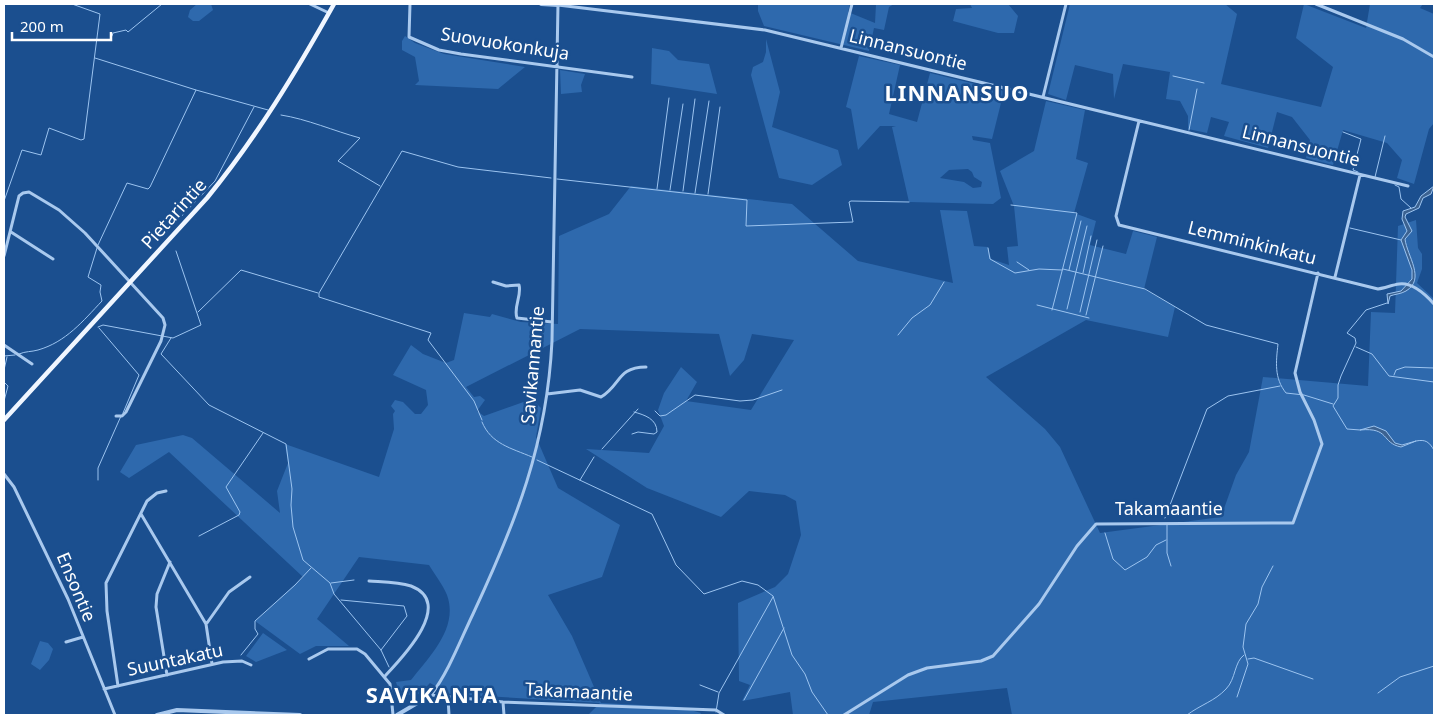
<svg xmlns="http://www.w3.org/2000/svg" width="1438" height="719" font-family="'Noto Sans',sans-serif">
	<style>
		.green { fill: #2e69ad; fill-rule: evenodd }
		.water { fill: #3c6290; stroke: #9cc4f0 }
		.lines { fill: none; stroke-linecap: round; stroke-linejoin: round }
		.stream { stroke: #9cc4f0; stroke-width: 1 }
		.minor { stroke: #a9c9ee; stroke-width: 3 }
		.tertiary { stroke: #a9c9ee; stroke-width: 4 }
		.primary { stroke: #f0f6ff; stroke-width: 4.5 }
		.labels { text-anchor: middle; stroke-width: 5; stroke-linejoin: round; paint-order: stroke }
		.street-label { font-size: 18px; fill: #fff; stroke: #1b4f8f }
		.district-label { font-size: 22px; font-weight: bold; letter-spacing: 1px; fill: #fff; stroke: #1b4f8f }
	</style>
	<rect width="100%" height="100%" fill="#1b4f8f"/>
	<path class="green" d="M197 4H211L213 10 199 21H193L188 17 190 10Z
		M758 4H850L848 12 875 23 876 4H894L889 7 884 30 874 28 869 51 764 26 758 11Z
		M970 4H1008L1018 16 1014 33H998L953 21 956 9 972 8Z
		M1070 4H1225L1237 14 1221 84 1321 107 1333 67 1296 38 1304 4 1366 28 1370 4H1423L1420 8 1434 14V123L1429 129 1414 184 1397 178 1402 160 1387 143 1343 130 1333 165 1306 158 1310 140 1292 117 1277 112 1268 148 1224 136 1229 122 1211 117 1207 133 1188 129V116L1180 101 1166 99 1170 72 1123 64 1114 99 1113 74 1075 65 1066 100 1048 94Z
		M405 36 415 43 444 54 525 67 498 89 415 85 419 81 415 57 402 50V41Z
		M766 39 780 92 772 127 838 150 842 165 812 185 779 178 751 75 753 67 763 62 766 52Z
		M652 48 669 51 678 60 709 64 717 94 651 84Z
		M859 56 900 65 889 114 917 122 930 73 1004 91 992 139 972 136 973 140 990 143 1001 198 993 204 909 202 892 127 896 126H880L858 150 851 109 846 107ZM968 169 972 172 974 177 982 182 981 187 973 188 964 182 940 178 949 170Z
		M560 70 585 74 581 85 582 92 561 94Z
		M1046 101 1085 110 1076 159 1088 163 1074 213 1096 221 1090 245 1126 254 1133 231 1157 237 1144 289 1175 307 1168 337 1086 320 986 377 1045 429 1060 447 1100 533 1221 517 1236 475 1249 452 1263 377 1368 386 1371 312 1395 313 1398 226 1416 220 1418 248 1422 254V269L1417 283 1434 299V715H1012L1007 688 873 702 869 715H793L790 692 742 701 750 685 739 681 738 603 775 587 788 574 801 535 796 501 785 495 749 491 721 517 647 488 586 449 649 453 664 426 658 410 664 393 681 367 697 382 686 401 751 410 794 340 752 334 744 360 730 376 719 334 580 329 466 387 474 397 480 396 485 400 477 411 484 416 532 399 541 408 536 437 558 488 620 525 602 577 548 595 572 636 601 703 680 707 701 713 700 715H588L600 703 450 694 430 683 419 694 400 696 396 682 411 680C429 657 459 628 447 595 443 585 435 575 429 565L359 557 317 619 349 646H316L300 654 255 621 303 577 169 452 129 478 120 472 136 445 183 435 192 438 280 513 277 491 288 463 285 444 379 477 394 429 393 414 395 411 391 406 395 400 403 402 415 414H421L428 405 426 390 393 375 411 345 423 354 446 363 454 360 464 313 490 317 492 314 521 322 558 324 559 236 609 214 631 186 792 204 858 261 953 283 940 210 967 211 974 246 988 247 991 259 1009 265 1007 247 1018 246 1014 206 1000 171 1034 151Z
		M263 633 287 650 256 662 246 656Z
		M40 641 48 643 53 649 49 660 40 670 31 664Z"/>
	<path class="water" d="M1434 186 1431 194 1423 198 1419 208 1406 214 1405 217 1412 231 1405 239C1407 256 1426 279 1406 291 1401 294 1395 294 1390 296L1388 304 1387 294 1401 291 1412 279V270L1401 240 1407 231 1402 219 1403 211 1415 207 1421 196Z
		M1374 426 1386 431 1395 443 1402 445 1416 441 1401 447C1381 443 1390 427 1360 430Z"/>
	<g class="lines">
		<path class="stream" d="M112 36 113 33 126 30 128 32 162 4
			M95 58 196 90 150 187 148 189 127 183 98 245
			M1173 76 1204 83
			M196 90 268 110
			M281 115C307 119 334 131 360 138L338 161 380 186
			M1189 130 1197 89
			M1343 132 1361 139 1353 170 1358 172
			M1375 177 1385 136
			M557 179 747 200 746 226 853 222 849 202 851 201 909 202
			M1395 185 1399 187 1401 199 1411 208
			M657 189 669 98
			M670 190 683 104
			M683 191 695 99
			M695 193 709 101
			M708 194 720 107
			M4 201 22 150 41 155 49 128 81 140 84 139 100 14 72 4
			M1011 205 1077 213 1052 310
			M1350 228 1401 240
			M158 241 215 181 254 107
			M988 248 990 259 1015 273 1039 269 1062 270
			M1017 262 1029 270
			M1063 269 1145 289 1206 325 1278 344C1276 362 1274 378 1286 393L1304 395 1333 404
			M1069 270 1081 221
			M1083 273 1091 236
			M1037 305 1089 318
			M1067 309 1087 226
			M198 312 241 270 318 293
			M1080 312 1097 240
			M1086 315 1103 246
			M98 327 103 325 173 338 201 325 176 251
			M99 328 139 375 123 413
			M898 335 912 318 930 305 944 282
			M171 338 161 354 209 405 286 444 292 489 291 505 293 527 303 560 330 583 334 594 381 650 389 667
			M1356 347 1372 354 1389 376 1434 382
			M19 354C26 351 31 352 38 350 66 342 83 321 102 301L100 292 101 285 88 277 97 248
			M4 356 15 355
			M4 370 7 357
			M1394 375 1396 370 1405 367 1434 368
			M4 382 8 386 4 401
			M655 411 660 416 666 415 695 395 740 401 753 400 782 390
			M482 420 474 401 428 340 431 333 319 297V293L402 151 458 167 551 178
			M482 422C491 444 511 448 532 457
			M1360 430 1347 429 1333 406 1338 398V385L1341 376 1356 343 1355 338 1347 333 1366 310 1387 303
			M632 434 638 432 654 434 657 432C657 419 645 415 634 412
			M1416 441C1426 439 1429 442 1434 450
			M602 449 638 409
			M537 460 652 514 676 565 704 594 742 581 758 585 773 596 792 655 805 674 812 692 828 715
			M98 480V468L121 416
			M580 480 594 457
			M1165 518 1207 409 1228 396 1280 386
			M1167 525V553L1171 566
			M1105 533 1113 559 1125 570 1147 557 1156 545 1166 540
			M199 536 239 515 240 512 226 487 263 433
			M331 583 354 580
			M341 600 404 606 407 616 381 650
			M241 655 258 634 255 629V621L295 585 311 568
			M1248 659 1254 658 1313 679
			M700 685 718 692
			M1378 693 1400 677 1434 666
			M1237 697 1248 664 1243 647 1246 624 1258 604 1262 587 1273 566
			M744 700 784 628
			M716 712 719 693 773 597
			M1187 715C1200 705 1215 701 1226 689 1236 679 1234 662 1244 655"/>
		<path class="minor" d="M310 4 329 13
			M410 4 409 37 439 50 461 54 632 77
			M558 4 552 341C547 444 516 522 473 614 460 641 449 671 431 695L503 702 716 710 724 715
			M1316 4 1403 39 1434 57
			M558 5 765 30 1408 186
			M841 48 852 4
			M1043 97 1066 4
			M1139 121 1116 216 1119 225 1378 289C1385 288 1392 285 1399 284 1413 282 1426 295 1434 304
			M11 232 53 259
			M4 256 19 196 23 193 29 192 59 210 85 233 163 318 165 325 161 341 126 412 122 416H116
			M1335 277 1360 175
			M493 282 506 286 519 285C522 296 513 307 517 318L552 322
			M4 345 32 364
			M547 394 580 390 601 397C621 385 617 367 646 367
			M4 474 14 487 68 599 115 715
			M141 514 206 624 212 664
			M369 581C382 582 398 582 411 586 455 603 403 657 385 676
			M207 623 229 592 250 577
			M66 642 83 637
			M309 659 328 649H357L365 654 390 684 393 715
			M167 675 156 607 157 594 170 562
			M118 686 107 611 106 583 147 501 157 493 166 491
			M104 689 223 662 242 661 251 665
			M448 698 449 715
			M503 702 504 715
			M844 715 908 675 927 668 981 661 993 656 1039 604 1077 546 1096 524 1293 523 1322 444 1314 420 1300 392 1295 373 1318 273"/>
		<path class="tertiary" d="M541 4 558 5
			M157 715 177 710 300 715
			M397 715 431 695"/>
		<path class="primary" d="M4 420 207 198C257 137 296 72 334 4"/>
	</g>
	<g class="labels">
		<g class="street-label">
			<text transform="translate(505 44) rotate(9)" y="6">Suovuokonkuja</text>
			<text transform="translate(908 50) rotate(14)" y="6">Linnansuontie</text>
			<text transform="translate(1301 146) rotate(14)" y="6">Linnansuontie</text>
			<text transform="translate(174 214) rotate(-48)" y="6">Pietarintie</text>
			<text transform="translate(1252 243) rotate(14)" y="6">Lemminkinkatu</text>
			<text transform="translate(533 365) rotate(-85)" y="6">Savikannantie</text>
			<text x="1169" y="515">Takamaantie</text>
			<text transform="translate(76 587) rotate(67)" y="6">Ensontie</text>
			<text transform="translate(175 660) rotate(-12)" y="6">Suuntakatu</text>
			<text transform="translate(579 692) rotate(3)" y="6">Takamaantie</text>
		</g>
		<g class="district-label">
			<text x="957" y="101">LINNANSUO</text>
			<text x="432" y="703">SAVIKANTA</text>
		</g>
	</g>
	<rect width="1438" height="719" fill="none" stroke="#ffffff" stroke-width="10"/>
	<path d="M12 32v8h99v-8" fill="none" stroke="#ffffff" stroke-width="2.5"/>
	<text x="20" y="32" font-size="15" fill="#ffffff" stroke="#1b4f8f" stroke-width="4" paint-order="stroke">200 m</text>
</svg>
